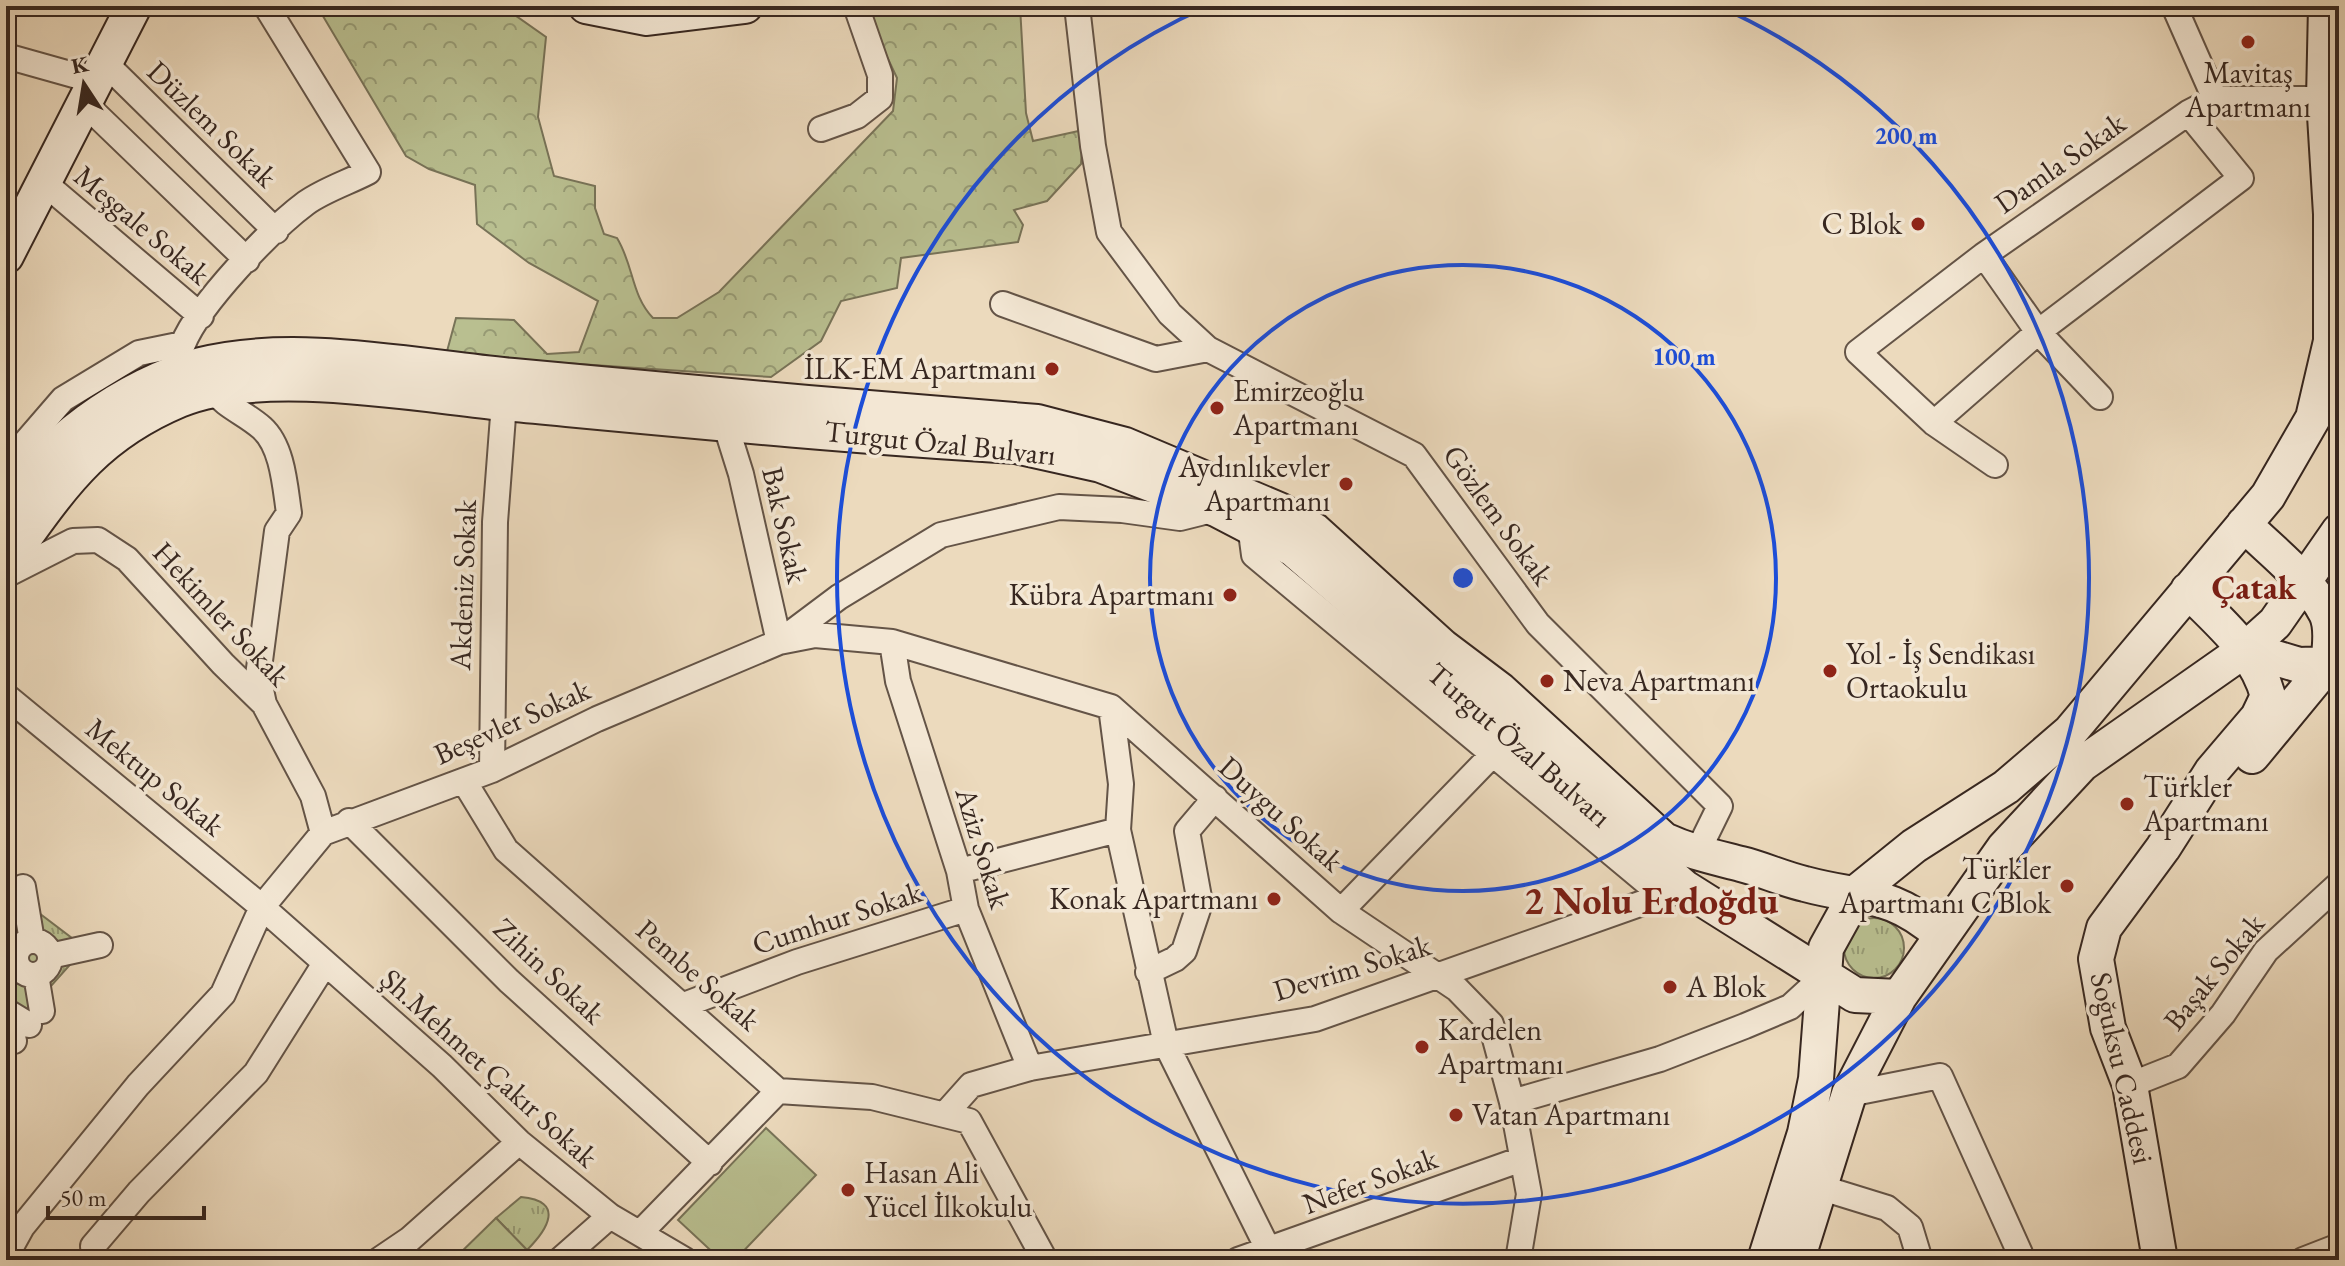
<svg xmlns="http://www.w3.org/2000/svg" width="2345" height="1266" font-family="'EB Garamond',serif">
	<style>
		.grass { fill: url(#grass-tufts); stroke: #787358; stroke-width: 2 }
		.forest { fill: url(#forest-crowns); stroke: #787358; stroke-width: 2 }
		.pitch { fill: #b9bf90; stroke: #787358; stroke-width: 2 }
		.lines { fill: none; stroke-linecap: round; stroke-linejoin: round }
		.street-casing { stroke: #645447; stroke-width: 28 }
		.secondary-casing { stroke: #372720; stroke-width: 38 }
		.street { stroke: #f3e7d4; stroke-width: 24 }
		.secondary { stroke: #f3e7d4; stroke-width: 34 }
		.ring { fill: none; stroke: #1d4ed8; stroke-width: 4 }
		.poi-dot { fill: #8f2418; stroke: #f3e7d4; stroke-width: 3 }
		.labels { text-anchor: middle; stroke-width: 7; stroke-linejoin: round; paint-order: stroke }
		.poi-label { font-size: 30px; fill: #372720; stroke: #f3e7d4; text-anchor: start }
		.street-label { font-size: 30px; fill: #372720; stroke: #f3e7d4 }
		.quarter-label { font-size: 34px; font-weight: bold; fill: #7a1f14; stroke: #f3e7d4 }
		.district-label { font-size: 38px; font-weight: bold; fill: #7a1f14; stroke: #f3e7d4 }
		.centre { fill: #1d4ed8; stroke: #f3e7d4; stroke-width: 4 }
		.ring-label { font-size: 24px; text-anchor: middle; font-weight: bold; fill: #1d4ed8; stroke: #f3e7d4; stroke-width: 7; stroke-linejoin: round; paint-order: stroke }
	</style>
	<defs>
		<pattern id="grass-tufts" width="24" height="20" patternUnits="userSpaceOnUse" patternTransform="scale(2)"><rect width="24" height="20" fill="#b9bf90"/><path d="M3 7l-1-3M5 7V3M7 7l1-3M15 17l-1-3M17 17v-4M19 17l1-3" fill="none" stroke="#979b75"/></pattern>
		<pattern id="forest-crowns" width="20" height="18" patternUnits="userSpaceOnUse" patternTransform="scale(2)"><rect width="20" height="18" fill="#b9bf90"/><path d="M2 6a3 3 0 1 1 6 0M12 15a3 3 0 1 1 6 0" fill="none" stroke="#979b75"/></pattern>
	</defs>
	<rect width="100%" height="100%" fill="#ecdabd"/>
	<filter id="stains"><feTurbulence type="fractalNoise" baseFrequency=".0025" numOctaves="4"/><feColorMatrix values="0 0 0 0 .2 0 0 0 0 .09 0 0 0 0 .02 0 0 0 .5 -.17"/></filter>
	<radialGradient id="worn" r=".72"><stop offset=".6" stop-color="#630" stop-opacity="0"/><stop offset="1" stop-color="#630" stop-opacity=".3"/></radialGradient>
	<path class="grass" d="M6 888 85 948 9 1033 6 1030Z
		M1844 948a30 30 0 1 1 60 0a30 30 0 1 1-60 0Z
		M521 1197C566 1201 547 1230 527 1250L496 1218Z"/>
	<path class="forest" d="M317 6H502L546 37 538 117 554 176 595 186V208L604 234 617 238C634 266 631 295 653 318H677L719 292 893 111 897 78 863 6H1020L1026 113 1033 141 1083 130 1081 164 1047 201 1014 210 1023 225 1018 242 901 258 897 288 841 301 821 341 771 377 446 355 456 318 514 320 547 354 579 352 598 301 529 263 477 224 475 185 429 169 406 156Z"/>
	<path class="pitch" d="M766 1128 816 1175 735 1260H721L678 1220Z
		M496 1218 527 1250 517 1260H453Z"/>
	<g class="lines">
		<defs>
			<path id="street" d="M1077 6 1093 146 1109 232 1170 314 1208 349 1414 455 1538 624 1720 806 1696 855
				M2174 6 2215 99
				M6 56 95 81
				M104 62 276 231
				M82 101 247 260
				M821 129 857 116 880 98V75L856 6
				M42 181 201 316
				M1984 255 2038 332 2100 397
				M1003 304 1156 359 1208 349
				M183 344C199 304 271 229 306 203 324 190 349 182 368 172L266 6
				M212 389C226 407 245 413 262 428 283 447 285 487 289 513L277 531 258 676 264 704
				M725 423 741 474 779 642 815 635 892 642 1111 707 1341 911 1457 989 1491 1024 1512 1102 1529 1194 1518 1260
				M1934 423 2038 332 2241 178 2188 113
				M6 465 63 399 139 353 183 344
				M1995 465 1934 423 1858 352 1984 255 2188 113 2215 99H2324
				M1250 525 1254 555 1663 896
				M6 575 73 541 98 540 127 559 223 664 264 704 313 796 323 833
				M892 642 898 681 959 871 966 909 1030 1068
				M6 696 262 907 442 1066 519 1142 610 1216 685 1260
				M1111 707 1121 784 1118 830 1166 1044 1269 1251
				M492 770 495 522 504 403
				M464 781 506 850 778 1091 872 1097 969 1121 1045 1260
				M349 821 509 981 710 1163
				M959 871 1118 830
				M23 887 32 941
				M1341 911 1493 754
				M16 958a17 17 0 1 1 34 0a17 17 0 1 1-34 0Z
				M50 956 100 945
				M1148 972 1175 959 1184 951 1200 903 1187 831 1215 798
				M36 975 42 1011
				M684 1005 797 962 966 909
				M6 1011 29 1025
				M6 1017 14 1041
				M2130 1085 2178 1066 2223 1014 2266 951 2339 884
				M1849 1094 1940 1076 2023 1260
				M1512 1102 1660 1059 1745 1026 1790 1007 1826 974
				M946 1113 971 1085 1030 1068 1315 1019 1685 888
				M1819 1187 1887 1208 1910 1227 1920 1260
				M640 1233 778 1091
				M6 1256 22 1227 138 1085 223 994 262 907 323 833 492 770 597 719 779 642 839 597 941 535 1059 507 1122 510 1180 518 1216 509
				M94 1260 93 1246 139 1192 256 1073 324 965
				M379 1260 410 1239 519 1142
				M560 1260 610 1216
				M1238 1260 1522 1159
				M2303 1260 2339 1246"/>
			<path id="secondary" d="M586 6 647 18 745 6
				M6 256 134 6
				M6 517C34 447 130 383 201 365 296 341 416 367 513 376 688 393 862 408 1037 422L1125 445 1279 510 1315 531 1443 647 1500 690 1664 840C1690 852 1714 857 1741 864 1762 869 1783 879 1805 884 1864 900 1889 890 1940 934
				M2244 524C2271 551 2308 578 2326 613 2333 627 2330 649 2328 664L2252 756
				M6 563C60 489 91 437 179 400 262 366 413 394 503 403 674 419 845 436 1016 446L1101 465 1216 509 1293 549 1685 888 1855 995 1899 997
				M2246 649 2299 665 2328 664 2337 652
				M1765 1260 1805 1133 1816 1079 1826 948 1857 892 1914 846 2006 787 2070 732 2268 496 2313 418 2331 341V214L2324 99 2326 6
				M1797 1260 1849 1094 1899 997 2004 848 2082 764 2246 649 2275 623 2339 531
				M2160 1260 2130 1085 2108 1028 2096 959 2104 928 2163 848 2212 771 2258 717 2268 696C2256 651 2219 623 2188 590"/>
		</defs>
		<use href="#street" class="street-casing"/>
		<use href="#secondary" class="secondary-casing"/>
		<use href="#street" class="street"/>
		<use href="#secondary" class="secondary"/>
	</g>
	<g class="ring">
		<circle cx="1463" cy="578" r="313"/>
		<path d="M1718 6A626 626 0 1 1 1208 6"/>
	</g>
	<g class="poi-dot">
		<circle cx="2248" cy="42" r="8"/>
		<circle cx="1918" cy="224" r="8"/>
		<circle cx="1052" cy="369" r="8"/>
		<circle cx="1217" cy="408" r="8"/>
		<circle cx="1346" cy="484" r="8"/>
		<circle cx="1230" cy="595" r="8"/>
		<circle cx="1830" cy="671" r="8"/>
		<circle cx="1547" cy="681" r="8"/>
		<circle cx="2127" cy="804" r="8"/>
		<circle cx="2067" cy="886" r="8"/>
		<circle cx="1274" cy="899" r="8"/>
		<circle cx="1670" cy="987" r="8"/>
		<circle cx="1422" cy="1047" r="8"/>
		<circle cx="1456" cy="1115" r="8"/>
		<circle cx="848" cy="1190" r="8"/>
	</g>
	<g class="labels">
		<g class="poi-label">
			<text x="2248" y="83" text-anchor="middle">Mavitaş<tspan x="2248" dy="34">Apartmanı</tspan></text>
			<text x="1902" y="234" text-anchor="end">C Blok</text>
			<text x="1036" y="379" text-anchor="end">İLK-EM Apartmanı</text>
			<text x="1233" y="401">Emirzeoğlu<tspan x="1233" dy="34">Apartmanı</tspan></text>
			<text x="1330" y="477" text-anchor="end">Aydınlıkevler<tspan x="1330" dy="34">Apartmanı</tspan></text>
			<text x="1214" y="605" text-anchor="end">Kübra Apartmanı</text>
			<text x="1846" y="664">Yol - İş Sendikası<tspan x="1846" dy="34">Ortaokulu</tspan></text>
			<text x="1563" y="691">Neva Apartmanı</text>
			<text x="2143" y="797">Türkler<tspan x="2143" dy="34">Apartmanı</tspan></text>
			<text x="2051" y="879" text-anchor="end">Türkler<tspan x="2051" dy="34">Apartmanı C Blok</tspan></text>
			<text x="1258" y="909" text-anchor="end">Konak Apartmanı</text>
			<text x="1686" y="997">A Blok</text>
			<text x="1438" y="1040">Kardelen<tspan x="1438" dy="34">Apartmanı</tspan></text>
			<text x="1472" y="1125">Vatan Apartmanı</text>
			<text x="864" y="1183">Hasan Ali<tspan x="864" dy="34">Yücel İlkokulu</tspan></text>
		</g>
		<g class="street-label">
			<text transform="translate(212 124) rotate(44)" y="10">Düzlem Sokak</text>
			<text transform="translate(2060 163) rotate(-35)" y="10">Damla Sokak</text>
			<text transform="translate(142 225) rotate(40)" y="10">Meşgale Sokak</text>
			<text transform="translate(940 443) rotate(6)" y="10">Turgut Özal Bulvarı</text>
			<text transform="translate(1498 515) rotate(54)" y="10">Gözlem Sokak</text>
			<text transform="translate(785 525) rotate(77)" y="10">Bak Sokak</text>
			<text transform="translate(463 585) rotate(-88)" y="10">Akdeniz Sokak</text>
			<text transform="translate(221 614) rotate(47)" y="10">Hekimler Sokak</text>
			<text transform="translate(512 722) rotate(-24)" y="10">Beşevler Sokak</text>
			<text transform="translate(1519 745) rotate(41)" y="10">Turgut Özal Bulvarı</text>
			<text transform="translate(155 777) rotate(39)" y="10">Mektup Sokak</text>
			<text transform="translate(1281 814) rotate(42)" y="10">Duygu Sokak</text>
			<text transform="translate(983 848) rotate(73)" y="10">Aziz Sokak</text>
			<text transform="translate(837 918) rotate(-18)" y="10">Cumhur Sokak</text>
			<text transform="translate(1352 968) rotate(-17)" y="10">Devrim Sokak</text>
			<text transform="translate(549 971) rotate(43)" y="10">Zihin Sokak</text>
			<text transform="translate(2214 972) rotate(-51)" y="10">Başak Sokak</text>
			<text transform="translate(698 975) rotate(41)" y="10">Pembe Sokak</text>
			<text transform="translate(489 1068) rotate(42)" y="10">Şh.Mehmet Çakır Sokak</text>
			<text transform="translate(2122 1068) rotate(77)" y="10">Soğuksu Caddesi</text>
			<text transform="translate(1370 1181) rotate(-20)" y="10">Nefer Sokak</text>
		</g>
		<g class="quarter-label">
			<text x="2254" y="599">Çatak</text>
		</g>
		<g class="district-label">
			<text x="1651" y="914">2 Nolu Erdoğdu</text>
		</g>
	</g>
	<circle cx="1463" cy="578" r="12" class="centre"/>
	<g class="ring-label">
		<text x="1906" y="144">200 m</text>
		<text x="1684" y="365">100 m</text>
	</g>
	<rect width="2345" height="1266" fill="none" stroke="#ecdabd" stroke-width="32"/>
	<rect x="8" y="8" width="2329" height="1250" fill="none" stroke="#372720" stroke-width="4"/>
	<rect x="16" y="16" width="2313" height="1234" fill="none" stroke="#372720" stroke-width="2"/>
	<g transform="translate(84 84) rotate(348)" stroke="#f3e7d4" stroke-width="6" paint-order="stroke">
	<path d="M0-6L14 30L0 20L-14 30Z" fill="#372720"/>
	<text y="-12" font-size="22" font-weight="bold" text-anchor="middle" fill="#372720">K</text>
	</g>
	<path d="M48 1206v12h156v-12" fill="none" stroke="#372720" stroke-width="4"/>
	<text x="60" y="1206" font-size="24" fill="#372720" stroke="#f3e7d4" stroke-width="6" paint-order="stroke">50 m</text>
	<rect width="100%" height="100%" filter="url(#stains)"/>
	<rect width="100%" height="100%" fill="url(#worn)"/>
</svg>
